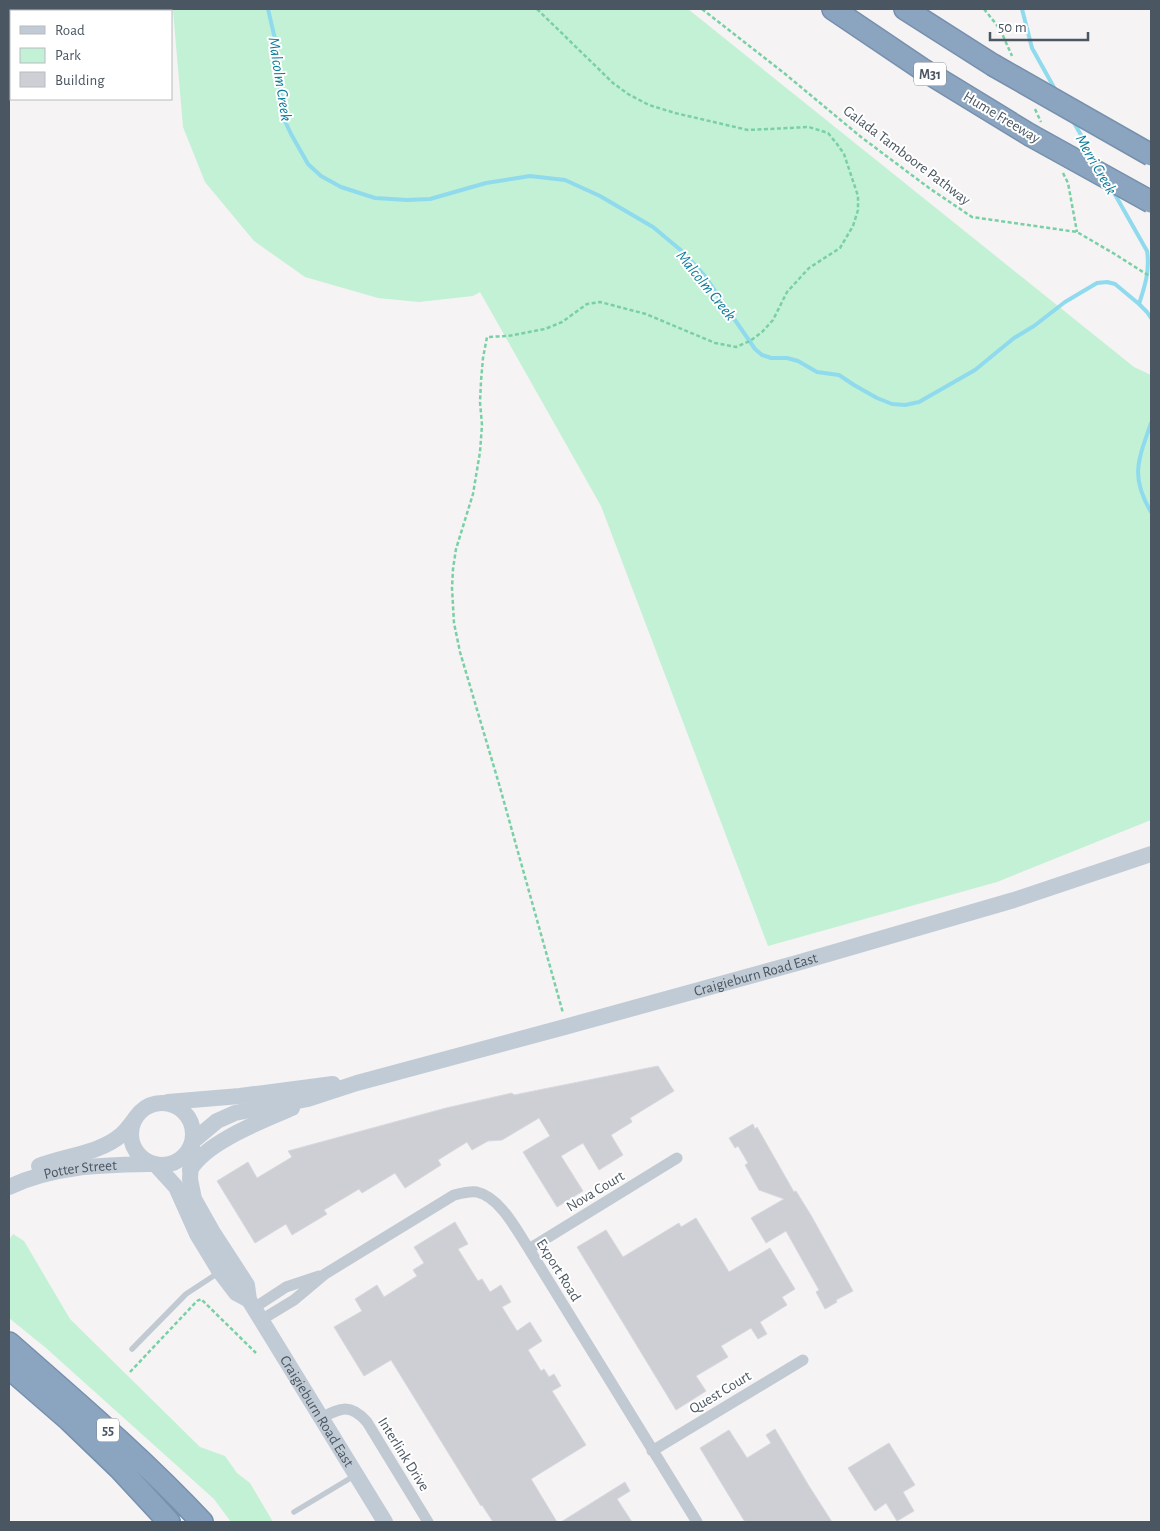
<svg xmlns="http://www.w3.org/2000/svg" width="1160" height="1531" font-family="'Alegreya Sans',sans-serif">
	<style>
		.green { fill: #c3f1d5 }
		.lines { fill: none; stroke-linecap: round; stroke-linejoin: round }
		.stream { stroke: #90daee; stroke-width: 4 }
		.building { fill: #cdcfd5; stroke: #d7d9de }
		.highway-casing { stroke: #7690ad; stroke-width: 24 }
		.path { stroke: #7ad0a6; stroke-width: 2.5; stroke-dasharray: 4 2.5; stroke-linecap: butt }
		.lane { stroke: #c1cad2; stroke-width: 5.5 }
		.street { stroke: #c1cad2; stroke-width: 11 }
		.secondary { stroke: #c1cbd6; stroke-width: 16 }
		.highway { stroke: #8ba5c1; stroke-width: 21 }
		.highway-bridge-casing { stroke: #7690ad; stroke-width: 24; stroke-linecap: butt }
		.highway-bridge { stroke: #8ba5c1; stroke-width: 21 }
		.labels { text-anchor: middle; stroke-width: 4; stroke-linejoin: round; paint-order: stroke }
		.shield { fill: #fff; stroke: #808990; stroke-width: 1 }
		.shield-label { font-size: 14px; font-weight: bold; fill: #4a5661 }
		.street-label { font-size: 15px; fill: #4a5661; stroke: #fff }
		.water-label { font-size: 16px; font-style: italic; fill: #0c7c9b; stroke: #fff }
	</style>
	<rect width="100%" height="100%" fill="#f5f3f3"/>
	<path class="green" d="M9 9H142L111 11H11V19H9Z
		M172 9H688L1134 367 1151 375V820L997 882 768 946 601 506 480 292 473 296 419 302 378 298 305 277 254 241 205 182 183 127 173 10Z
		M13 1234 24 1241 70 1319 200 1447 225 1456 237 1473 250 1483 273 1522H231L214 1499 46 1348 9 1318V1240Z"/>
	<g class="lines">
		<path class="stream" d="M268 9 278 52 281 99 284 119 291 134 308 164 321 176 341 187 375 198 407 200 430 199 486 183 530 176 565 180 600 196 653 227 683 252 704 275 755 349 762 355 771 358H787L798 361 817 372 839 375 854 385 877 398 892 404 905 405 919 402 975 370 1014 338 1034 326 1065 302 1097 283 1107 282 1115 284 1139 304
			M1022 9 1032 48 1056 91
			M1073 121 1097 163
			M1113 191 1147 251C1150 270 1145 286 1139 304L1147 312 1151 318
			M1151 423C1138 461 1130 476 1151 512"/>
	</g>
	<path class="building" d="M658 1066 674 1091 630 1118 632 1122 611 1135 623 1155 599 1170 583 1143 561 1156 583 1191 557 1207 523 1152 550 1136 539 1118 502 1140 488 1141 472 1150 467 1142 438 1160 441 1165 405 1188 395 1173 362 1193 359 1189 324 1210 327 1214 292 1235 286 1224 255 1243 217 1181 248 1162 257 1178 292 1157 288 1151 446 1108 512 1093 514 1095Z
		M753 1124 755 1129 757 1127 794 1192 796 1191 812 1217 853 1291 836 1300 837 1302 825 1309 816 1292 819 1290 786 1231 766 1243 751 1218 784 1199 759 1190 745 1165 748 1163 738 1146 735 1148 729 1138Z
		M696 1218 729 1272 770 1248 795 1289 782 1297 787 1305 760 1322 767 1334 758 1339 751 1328 721 1346 728 1357 696 1376 706 1391 676 1410 577 1247 606 1230 623 1257 679 1223 681 1227Z
		M455 1222 468 1244 458 1249 478 1281 482 1279 490 1292 501 1285 511 1302 502 1307 517 1331 530 1322 542 1341 528 1350 541 1371 544 1369 549 1377 554 1374 561 1386 552 1391 586 1445 531 1479 557 1522H493L482 1505 481 1506 391 1360 364 1376 334 1327 362 1311 355 1299 377 1285 384 1297 417 1276 413 1270 424 1263 414 1247Z
		M775 1429 809 1486 832 1522H745L700 1448 729 1430 747 1458 771 1443 766 1435Z
		M889 1443 915 1485 903 1492 914 1511 897 1521 886 1503 875 1511 848 1468Z
		M625 1482 630 1491 617 1499 632 1522H561Z"/>
	<g class="lines">
		<defs>
			<path id="highway" d="M833 9 922 69 1030 135
				M905 9 993 65
				M9 1343C75 1401 142 1458 202 1522
				M9 1368 69 1420 120 1469 169 1522"/>
		</defs>
		<use href="#highway" class="highway-casing"/>
		<path class="path" d="M537 9 613 83 628 94 649 105 675 113 748 130 809 127 828 133 837 144 844 154 858 196V210L853 226 840 248 809 268 787 292 773 320 762 332 750 341 736 347 715 343 646 314 600 302 587 304 562 322 545 329 508 336 487 337 483 358 481 381 480 402 482 425 480 452 473 494 456 549 453 569 452 588 454 623 460 652 499 784 563 1013
			M702 9 784 73 861 137 929 188 972 217 1077 232 1113 253 1151 277
			M984 9 1000 29 1012 56
			M1035 109 1041 122
			M1063 173 1068 183 1077 232
			M130 1372 197 1301 201 1299 256 1353"/>
		<path class="lane" d="M132 1349 186 1294 218 1273
			M294 1512 354 1476"/>
		<path class="street" d="M529 1249 677 1158
			M254 1308 286 1287 319 1276
			M261 1320 294 1300 325 1274 454 1195C462 1193 469 1191 477 1192 500 1197 517 1231 529 1249L697 1522
			M321 1418C341 1408 350 1403 367 1422L428 1522
			M652 1451 803 1360"/>
		<g class="secondary">
			<path d="M168 1102 240 1096 333 1084"/>
			<circle cx="162" cy="1134" r="31"/>
			<path id="s1" d="M193 1141 217 1121 235 1113 308 1099 357 1083 561 1028 797 963 1014 900 1151 854"/>
			<path id="s2" d="M192 1145 190 1179 194 1199 212 1231 247 1285 249 1300 385 1522"/>
			<path d="M156 1165 176 1187 197 1234 220 1272 236 1293 249 1300"/>
			<path d="M39 1166C64 1156 101 1153 121 1135 126 1131 130 1125 134 1120"/>
			<path d="M190 1170C206 1142 262 1121 292 1108"/>
			<path id="s3" d="M9 1187C55 1165 104 1165 154 1164"/>
		</g>
		<use href="#highway" class="highway"/>
		<defs>
			<path id="highway-bridge" d="M993 65 1151 155
				M1030 135 1151 202"/>
		</defs>
		<use href="#highway-bridge" class="highway-bridge-casing"/>
		<use href="#highway-bridge" class="highway-bridge"/>
	</g>
	<g class="labels">
		<g class="shield">
			<rect x="914" y="62.5" width="32" height="23" rx="4"/>
			<rect x="97" y="1418.5" width="22" height="23" rx="4"/>
		</g>
		<g class="shield-label">
			<text x="930" y="79">M31</text>
			<text x="108" y="1435">55</text>
		</g>
		<g class="street-label">
			<text transform="translate(1002 117) rotate(31)" y="5">Hume Freeway</text>
			<text transform="translate(907 155) rotate(37)" y="5">Galada Tamboore Pathway</text>
			<text dy="5" stroke="none"><textPath href="#s1" startOffset="590">Craigieburn Road East</textPath></text>
			<text dy="5" stroke="none"><textPath href="#s3" startOffset="74">Potter Street</textPath></text>
			<text transform="translate(595 1191) rotate(-31)" y="5">Nova Court</text>
			<text transform="translate(559 1270) rotate(58)" y="5">Export Road</text>
			<text transform="translate(720 1392) rotate(-31)" y="5">Quest Court</text>
			<text dy="5" stroke="none"><textPath href="#s2" startOffset="301">Craigieburn Road East</textPath></text>
			<text transform="translate(404 1454) rotate(58)" y="5">Interlink Drive</text>
		</g>
		<g class="water-label">
			<text transform="translate(281 79) rotate(81)" y="6">Malcolm Creek</text>
			<text transform="translate(1097 164) rotate(60)" y="6">Merri Creek</text>
			<text transform="translate(707 285) rotate(51)" y="6">Malcolm Creek</text>
		</g>
	</g>
	<rect width="1160" height="1531" fill="none" stroke="#4a5661" stroke-width="20"/>
	<rect x="10" y="10" width="162" height="90" fill="#ffffff" stroke="#b7bbc0"/>
	<rect x="20" y="26" width="25" height="8" fill="#c1cbd6" stroke="#b7bbc0"/>
	<text x="55" y="35" font-size="15" fill="#4a5661">Road</text>
	<rect x="20" y="48" width="25" height="15" fill="#c3f1d5" stroke="#b7bbc0"/>
	<text x="55" y="60" font-size="15" fill="#4a5661">Park</text>
	<rect x="20" y="72" width="25" height="15" fill="#cdcfd5" stroke="#b7bbc0"/>
	<text x="55" y="85" font-size="15" fill="#4a5661">Building</text>
	<path d="M990 32v8h98v-8" fill="none" stroke="#4a5661" stroke-width="2.5"/>
	<text x="998" y="32" font-size="15" fill="#4a5661" stroke="#ffffff" stroke-width="4" paint-order="stroke">50 m</text>
</svg>
